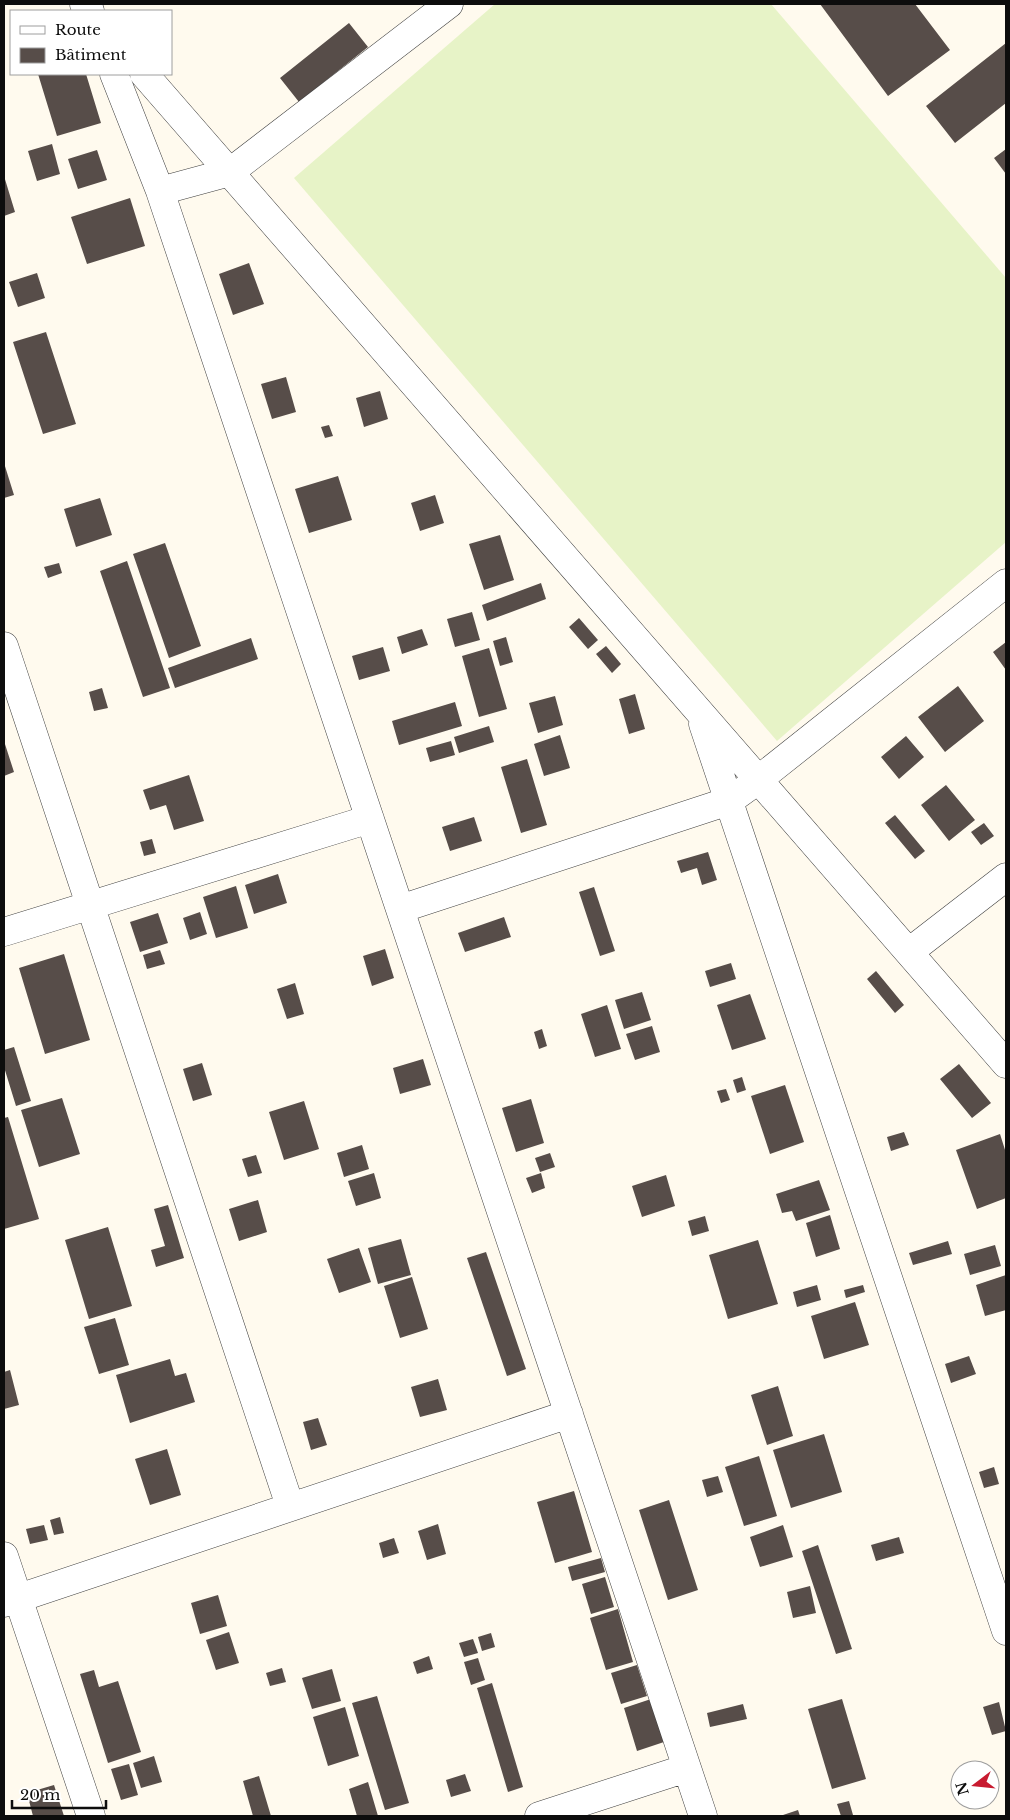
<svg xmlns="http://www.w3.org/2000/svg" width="1010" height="1820" font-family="'Libre Baskerville',serif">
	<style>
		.pitch { fill: #e7f3c7 }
		.building { fill: #574d49 }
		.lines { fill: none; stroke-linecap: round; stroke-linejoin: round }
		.street-casing { stroke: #404040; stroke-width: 29 }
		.street { stroke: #fff; stroke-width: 28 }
	</style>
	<rect width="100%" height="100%" fill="#fffaee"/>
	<path class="pitch" d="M495 4H771L1006 278V542L777 741 294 178Z"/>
	<path class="building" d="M820 4H915L950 50 888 96Z
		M349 23 368 47 299 102 280 78Z
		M1006 43V103L955 143 926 106Z
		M38 74H86L101 123 57 136Z
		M52 144 60 174 37 181 28 151Z
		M1006 149V174L994 158Z
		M97 150 107 180 78 189 68 159Z
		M4 176 15 212 4 216Z
		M130 198 145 246 87 264 71 217Z
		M249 263 264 304 233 315 219 274Z
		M37 273 45 298 18 307 9 282Z
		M46 332 76 424 43 434 13 342Z
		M286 377 296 412 272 419 261 384Z
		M380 391 388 419 364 427 356 398Z
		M329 425 333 436 325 438 321 427Z
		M4 463 14 495 4 498Z
		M338 476 352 520 309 533 295 489Z
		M435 495 444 523 420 531 411 503Z
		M100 498 112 535 76 547 64 509Z
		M500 535 514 580 484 590 469 544Z
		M165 543 201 646 169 658 133 554Z
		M127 561 170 688 143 697 100 571Z
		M59 563 62 573 48 578 44 567Z
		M541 583 546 599 487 621 482 605Z
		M472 612 480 640 455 647 447 619Z
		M579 618 598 640 588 649 569 627Z
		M422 629 428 645 402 654 397 637Z
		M506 637 513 662 500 666 493 641Z
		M251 638 258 659 175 688 168 668Z
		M1006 642V670L993 652Z
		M606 646 621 664 612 673 596 654Z
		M383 647 390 671 359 680 352 656Z
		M489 648 507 709 479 717 462 656Z
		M958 686 984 721 945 752 918 717Z
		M102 688 108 708 94 711 89 692Z
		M635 694 645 729 629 734 619 699Z
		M555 696 563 725 538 733 529 703Z
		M455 702 462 726 399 745 392 721Z
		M489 726 494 742 459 753 454 737Z
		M560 735 570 768 544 776 534 744Z
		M906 736 924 757 899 779 881 757Z
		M4 741 14 772 4 776Z
		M451 741 455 755 430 762 426 748Z
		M527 759 547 825 521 833 501 767Z
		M189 775 204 821 174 830 166 805 150 810 143 790Z
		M946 785 975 820 949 841 921 805Z
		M895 815 925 851 915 859 885 823Z
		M474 817 482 841 450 851 442 827Z
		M984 823 994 836 981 845 971 832Z
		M152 839 156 853 144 856 140 842Z
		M708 852 717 880 702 885 697 868 681 873 677 861Z
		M278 874 287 903 254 914 245 885Z
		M236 886 248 928 216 938 203 897Z
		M594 887 615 951 600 956 579 892Z
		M200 912 207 934 190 940 183 918Z
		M158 913 168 943 140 952 130 922Z
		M504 917 511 937 465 952 458 933Z
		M385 949 394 978 372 986 363 956Z
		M160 950 165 964 147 969 143 955Z
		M64 954 90 1040 45 1054 19 968Z
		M731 963 736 979 710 987 705 971Z
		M876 971 904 1005 895 1013 867 979Z
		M295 983 304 1014 287 1019 277 989Z
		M642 992 651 1020 624 1029 615 1000Z
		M750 994 766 1039 732 1050 717 1005Z
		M607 1005 621 1049 595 1057 581 1014Z
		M652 1026 660 1052 635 1060 626 1034Z
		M542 1029 547 1046 539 1049 534 1032Z
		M14 1047 31 1101 16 1106 4 1067V1050Z
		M423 1059 431 1085 400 1094 393 1068Z
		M202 1063 212 1095 193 1101 183 1069Z
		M959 1064 991 1103 972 1118 940 1079Z
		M742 1077 746 1090 737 1093 733 1080Z
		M785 1085 804 1142 770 1154 751 1096Z
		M726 1089 730 1100 721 1103 717 1091Z
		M62 1098 80 1154 39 1167 21 1110Z
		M531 1099 544 1143 516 1152 502 1108Z
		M304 1101 319 1149 284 1160 269 1112Z
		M8 1117 39 1219 4 1229V1118Z
		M904 1132 909 1145 891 1151 887 1137Z
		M1000 1134 1006 1153V1198L977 1209 956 1150Z
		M362 1145 369 1169 344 1177 337 1153Z
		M550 1153 555 1167 540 1172 535 1158Z
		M256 1155 262 1173 248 1177 242 1159Z
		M374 1173 381 1198 356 1206 348 1181Z
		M541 1173 545 1188 532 1193 526 1178Z
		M666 1175 675 1206 642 1217 632 1186Z
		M819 1180 830 1210 796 1221 792 1211 782 1213 776 1194Z
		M258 1200 267 1232 239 1241 229 1209Z
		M168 1205 184 1258 156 1267 151 1250 165 1246 154 1209Z
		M830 1215 840 1249 816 1257 806 1223Z
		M705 1216 709 1231 692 1236 688 1221Z
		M108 1227 132 1306 89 1319 65 1240Z
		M401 1239 411 1275 378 1284 368 1248Z
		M758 1240 778 1304 728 1319 709 1255Z
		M948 1241 952 1254 913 1265 909 1253Z
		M995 1245 1001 1266 970 1275 964 1254Z
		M359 1248 371 1282 339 1293 327 1259Z
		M486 1252 526 1369 507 1376 467 1258Z
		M1006 1275V1310L985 1316 976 1285Z
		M412 1277 428 1329 400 1338 384 1286Z
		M817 1285 821 1300 797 1307 793 1292Z
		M863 1285 865 1292 846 1298 844 1290Z
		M855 1302 869 1345 824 1359 811 1316Z
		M115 1318 129 1365 99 1374 84 1327Z
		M969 1356 976 1374 951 1383 945 1364Z
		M170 1359 175 1376 186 1373 195 1402 130 1423 116 1375Z
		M10 1370 19 1405 4 1409V1372Z
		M438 1379 447 1410 420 1417 411 1387Z
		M778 1386 793 1436 767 1445 751 1395Z
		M318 1418 327 1445 311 1450 303 1422Z
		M824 1434 842 1492 791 1508 773 1450Z
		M167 1449 181 1495 150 1505 135 1459Z
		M759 1456 777 1516 744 1526 725 1467Z
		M994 1467 999 1484 984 1488 979 1472Z
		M718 1476 723 1492 707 1497 702 1480Z
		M574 1491 592 1552 555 1563 537 1502Z
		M669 1500 698 1590 668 1600 639 1510Z
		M60 1517 64 1533 54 1535 50 1520Z
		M438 1524 446 1554 427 1560 418 1531Z
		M44 1525 48 1540 30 1544 26 1529Z
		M783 1525 793 1557 760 1567 750 1537Z
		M899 1537 904 1553 876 1561 871 1545Z
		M394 1538 399 1553 383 1558 379 1543Z
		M818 1545 852 1649 836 1654 802 1551Z
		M601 1558 605 1572 572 1581 568 1567Z
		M605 1577 614 1607 591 1614 582 1584Z
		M810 1586 816 1613 793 1618 787 1592Z
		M218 1595 227 1626 200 1634 191 1603Z
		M618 1609 633 1662 606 1670 590 1618Z
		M229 1632 239 1663 216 1670 206 1640Z
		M491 1633 495 1647 482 1651 478 1637Z
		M473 1639 478 1653 464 1657 459 1643Z
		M429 1656 433 1669 417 1674 413 1662Z
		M478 1658 485 1680 471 1685 464 1662Z
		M637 1665 647 1696 621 1704 611 1673Z
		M282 1668 286 1682 270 1686 266 1673Z
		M332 1669 341 1701 312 1709 302 1678Z
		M94 1670 99 1687 118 1681 141 1752 108 1763 80 1674Z
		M492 1683 523 1787 508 1792 477 1688Z
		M377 1696 409 1803 385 1810 352 1703Z
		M651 1699 664 1742 637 1751 624 1708Z
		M842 1699 866 1779 832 1789 808 1709Z
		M999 1702 1006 1731 992 1735 983 1707Z
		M743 1704 747 1719 710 1727 707 1713Z
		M345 1707 359 1756 328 1766 313 1717Z
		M154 1756 162 1782 141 1788 133 1763Z
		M129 1764 138 1795 121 1800 111 1769Z
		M465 1774 471 1791 451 1797 446 1780Z
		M259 1776 271 1816H253L243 1781Z
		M368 1782 378 1816H357L349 1789Z
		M54 1785 64 1816H33L27 1793Z
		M849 1801 853 1815 841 1816 837 1804Z
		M798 1810 800 1816H780Z"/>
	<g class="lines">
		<defs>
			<path id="street" d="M84 4 90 11
				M114 74 160 191 703 1816
				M144 74 1006 1064
				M160 191 230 172 449 4
				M4 646 290 1506
				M703 724 1006 1631
				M400 909 729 801 758 780 1006 583
				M4 932 370 819
				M909 952 1006 877
				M4 1556 91 1816
				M4 1603 569 1414
				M539 1816 687 1768"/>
		</defs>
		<use href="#street" class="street-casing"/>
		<use href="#street" class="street"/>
	</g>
	<rect width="1010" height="1820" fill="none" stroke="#0d0d0d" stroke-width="10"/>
	<rect x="10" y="10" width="162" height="65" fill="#ffffff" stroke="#9e9e9e"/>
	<rect x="20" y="26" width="25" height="8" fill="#ffffff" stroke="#9e9e9e"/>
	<text x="55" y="35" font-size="15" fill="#0d0d0d">Route</text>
	<rect x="20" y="48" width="25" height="15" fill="#574d49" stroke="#9e9e9e"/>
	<text x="55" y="60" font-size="15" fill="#0d0d0d">Bâtiment</text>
	<g transform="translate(975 1785) rotate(254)"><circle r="24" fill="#ffffff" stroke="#9e9e9e"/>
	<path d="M0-4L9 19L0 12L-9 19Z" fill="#c81b30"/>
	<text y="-8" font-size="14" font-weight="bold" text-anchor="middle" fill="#0d0d0d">N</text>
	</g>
	<path d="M12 1800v8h94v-8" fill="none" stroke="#0d0d0d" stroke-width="2.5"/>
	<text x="20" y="1800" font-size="15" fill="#0d0d0d" stroke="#ffffff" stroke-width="4" paint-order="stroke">20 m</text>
</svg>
